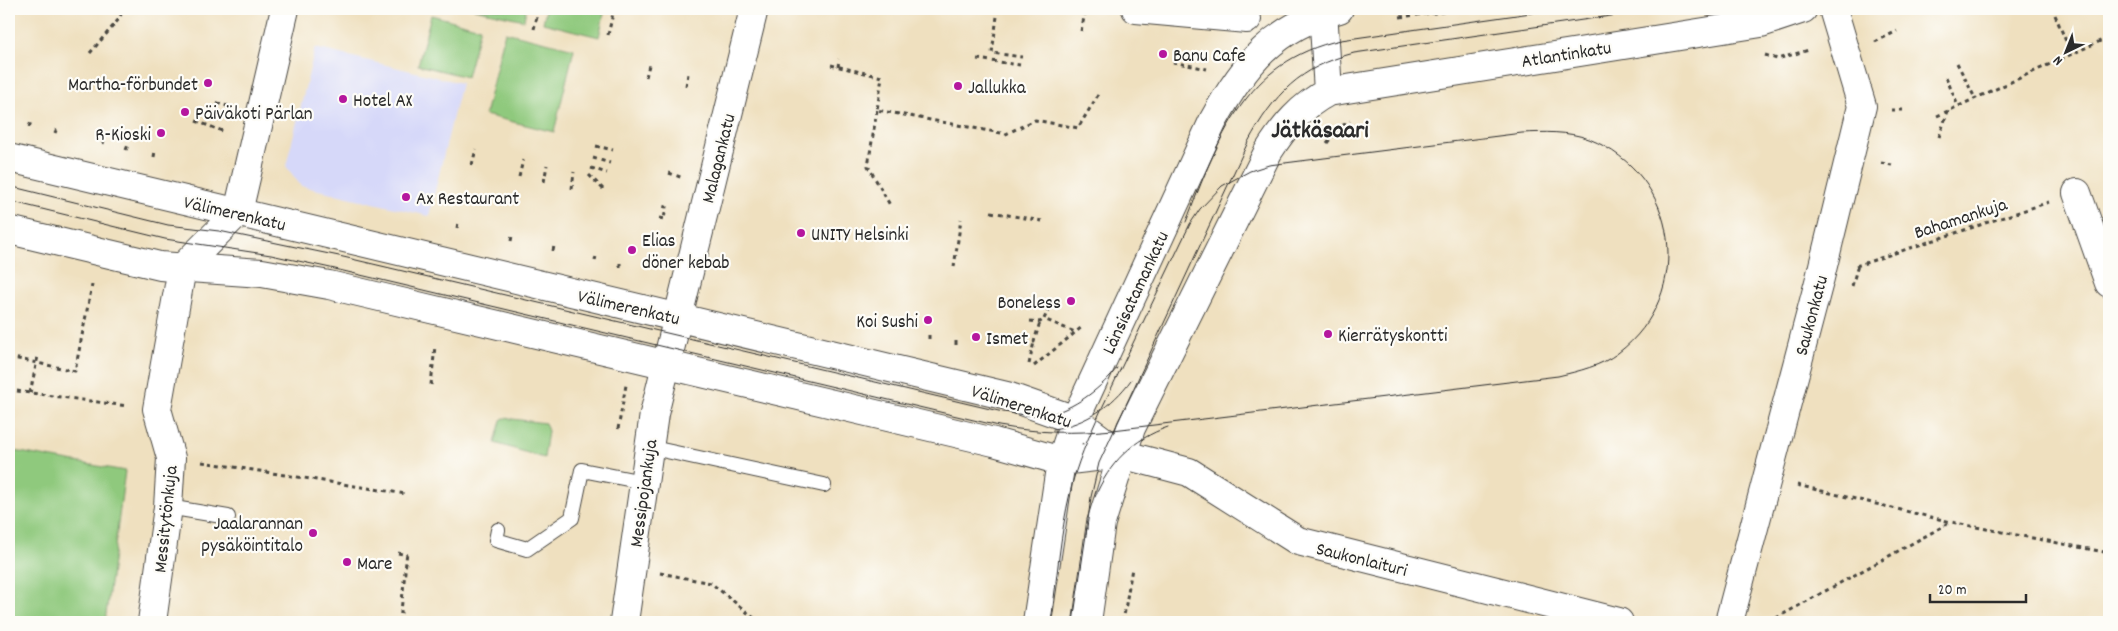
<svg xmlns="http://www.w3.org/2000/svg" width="2118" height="631" font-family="Dekko,sans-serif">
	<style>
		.built { fill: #d6d8f9 }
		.green { fill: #8fc97d; stroke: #5d7a54 }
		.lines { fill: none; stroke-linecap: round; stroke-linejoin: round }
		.lane-casing { stroke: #484641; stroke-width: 16 }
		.street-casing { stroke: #484641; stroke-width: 30 }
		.secondary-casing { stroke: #484641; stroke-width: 30 }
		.path { stroke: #484641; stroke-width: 3; stroke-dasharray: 4 4; stroke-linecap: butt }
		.lane { stroke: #fff; stroke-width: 14 }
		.street { stroke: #fff; stroke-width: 28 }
		.secondary { stroke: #fff; stroke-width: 28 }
		.tram { stroke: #2b2b2b; stroke-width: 1 }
		.poi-dot { fill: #b5179e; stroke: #fdfcf7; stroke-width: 2 }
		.labels { text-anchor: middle; stroke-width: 4.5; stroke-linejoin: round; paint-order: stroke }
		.street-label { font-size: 19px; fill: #2b2b2b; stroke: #fdfcf7 }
		.poi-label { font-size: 19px; fill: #2b2b2b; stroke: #fdfcf7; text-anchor: start }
		.district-label { font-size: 24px; font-weight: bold; fill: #2b2b2b; stroke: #fdfcf7 }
	</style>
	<rect width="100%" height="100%" fill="#fdfcf7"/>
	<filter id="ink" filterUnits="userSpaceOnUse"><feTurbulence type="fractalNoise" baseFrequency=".02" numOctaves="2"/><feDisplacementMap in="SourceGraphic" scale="10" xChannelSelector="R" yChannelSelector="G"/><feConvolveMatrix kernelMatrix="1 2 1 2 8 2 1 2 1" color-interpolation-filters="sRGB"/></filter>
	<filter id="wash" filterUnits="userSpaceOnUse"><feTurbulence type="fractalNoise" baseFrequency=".0096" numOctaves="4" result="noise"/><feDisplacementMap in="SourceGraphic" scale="20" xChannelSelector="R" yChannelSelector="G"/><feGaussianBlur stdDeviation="1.12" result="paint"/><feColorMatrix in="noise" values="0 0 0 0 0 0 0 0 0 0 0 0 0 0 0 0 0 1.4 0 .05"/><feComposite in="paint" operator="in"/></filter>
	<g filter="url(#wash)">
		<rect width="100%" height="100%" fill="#efe0bf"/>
		<path class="built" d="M315 48 461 83 429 216 301 186 286 166Z"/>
		<path class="green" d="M474 9H526L524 20Z
			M546 9H605L599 37 543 23Z
			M431 15 480 28 467 77 418 65Z
			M505 32 574 49 554 132 485 115Z
			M504 418 545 423 548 431 544 458 495 443 501 420Z
			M9 450 125 471 105 622H9Z"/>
	</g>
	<g filter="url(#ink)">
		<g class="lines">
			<defs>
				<path id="lane" d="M648 447 824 485
					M168 507 228 517
					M498 530 496 540 527 549 572 518 582 470 643 482"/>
				<path id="street" d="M1136 9 1247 19
					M2077 193 2109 283
					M1121 454 1189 472 1298 541 1619 622
					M152 622 168 507 171 458 157 409 182 268 238 212 285 9
					M624 622 654 414 754 9
					M1729 622 1820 278 1862 106 1833 9"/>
				<path id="secondary" d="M1323 9 1328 92
					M9 158 1007 396 1075 420 1121 454
					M9 230 160 266 262 273 329 285 994 442 1061 461 1121 454
					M1037 622 1061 461 1075 420 1213 121C1244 64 1274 27 1339 9
					M1087 622 1101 523 1131 428 1268 152C1284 127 1301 106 1328 92L1761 23 1803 9"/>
			</defs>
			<use href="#lane" class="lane-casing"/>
			<use href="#street" class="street-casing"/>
			<use href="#secondary" class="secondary-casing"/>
			<path class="path" d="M998 9 992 53 1022 57
				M2055 15 2071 53
				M1400 17 1466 9
				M534 29 539 9
				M1081 31 1086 9
				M608 35 614 9
				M1875 42 1897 31
				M90 53 119 19 123 9
				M1765 55 1777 59 1809 50
				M977 59 1020 65
				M1173 62 1207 69
				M1957 63 1975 98
				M831 65 882 77 877 110 1006 134 1035 120 1078 128 1098 95
				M838 67 839 59
				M646 77 649 65
				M1946 77 1958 106
				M686 86 688 74
				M217 103 231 107
				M877 110 868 166 890 205
				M1891 110H1904
				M1937 116 2109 37
				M196 121 225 132
				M29 127 31 122
				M55 133 57 128
				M1939 137 1948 111
				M1327 143 1340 127 1350 121
				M103 144 104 139
				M596 146 613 150
				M126 150 128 145
				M154 157 155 151
				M593 158 610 163
				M1881 163 1892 165
				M472 165 476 149
				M591 168 607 173
				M669 173 683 178
				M589 175 603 189
				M519 177 523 160
				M544 182 547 165
				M572 189 574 172
				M991 212 1042 221
				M659 218 664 219 666 207 662 206
				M457 228 458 223
				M511 241 512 236
				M553 251 554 246
				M595 261 596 256
				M1856 266 2049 202
				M620 267V262
				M954 267 961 219
				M1852 286 1858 265
				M1049 308 1044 319 1077 333
				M1030 321 1040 322 1044 319
				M929 335V340
				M956 341V347
				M1025 341 1034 342 1040 322
				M9 357 75 371 92 285
				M1029 364 1034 342
				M1034 366 1082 327
				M431 385 435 346
				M9 390 127 406
				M30 393 38 356
				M618 429 626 385
				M202 462 406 494
				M1797 485 1951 522 2109 553
				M398 553 407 555
				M660 573 711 583 759 622
				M400 622 407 551
				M1123 622 1132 568
				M1769 622 1951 522"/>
			<use href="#lane" class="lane"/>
			<use href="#street" class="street"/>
			<use href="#secondary" class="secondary"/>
			<path class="tram" d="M9 186 168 225 219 231 339 256 1003 412C1019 414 1038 418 1054 413 1078 406 1102 387 1117 368
				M9 201 165 239 271 255 335 269 999 426C1039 433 1072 434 1113 430L1558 376C1579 371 1601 366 1618 353 1696 294 1680 175 1589 139 1568 131 1544 132 1522 133L1269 165 1250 171 1222 186 1200 209 1190 224 1101 410C1089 437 1076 464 1070 493 1060 535 1057 579 1051 622
				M1186 222C1218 139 1245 61 1341 40L1559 9
				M1053 429C1086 424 1112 406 1131 380
				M1095 497C1109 463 1133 439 1168 427
				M1086 535 1091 497 1099 463 1248 142C1274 94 1300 67 1354 53L1659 9
				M1073 622 1087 528"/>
		</g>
	</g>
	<g class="poi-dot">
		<circle cx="1163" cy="54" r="5"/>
		<circle cx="208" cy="83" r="5"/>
		<circle cx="958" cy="86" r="5"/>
		<circle cx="343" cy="99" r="5"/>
		<circle cx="185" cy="112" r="5"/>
		<circle cx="161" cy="133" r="5"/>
		<circle cx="406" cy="197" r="5"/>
		<circle cx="801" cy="233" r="5"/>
		<circle cx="632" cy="250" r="5"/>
		<circle cx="1071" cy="301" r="5"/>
		<circle cx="928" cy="320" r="5"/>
		<circle cx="1328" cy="334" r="5"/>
		<circle cx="976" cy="337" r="5"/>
		<circle cx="313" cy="533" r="5"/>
		<circle cx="347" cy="562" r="5"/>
	</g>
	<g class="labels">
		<g class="street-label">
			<text transform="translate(1566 53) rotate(-9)" y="7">Atlantinkatu</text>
			<text transform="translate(717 158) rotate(-76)" y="7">Malagankatu</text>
			<text transform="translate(235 212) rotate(13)" y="7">Välimerenkatu</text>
			<text transform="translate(1960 217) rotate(-18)" y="7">Bahamankuja</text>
			<text transform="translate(1134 292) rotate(-65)" y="7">Länsisatamankatu</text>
			<text transform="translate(629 306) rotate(13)" y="7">Välimerenkatu</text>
			<text transform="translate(1810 315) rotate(-75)" y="7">Saukonkatu</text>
			<text transform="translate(1022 405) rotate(18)" y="7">Välimerenkatu</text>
			<text transform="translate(642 493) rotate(-82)" y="7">Messipojankuja</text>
			<text transform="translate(164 519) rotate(-84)" y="7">Messitytönkuja</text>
			<text transform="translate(1362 558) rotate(14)" y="7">Saukonlaituri</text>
		</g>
		<g class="poi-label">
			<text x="1173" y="61">Banu Cafe</text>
			<text x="198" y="90" text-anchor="end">Martha-förbundet</text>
			<text x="968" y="93">Jallukka</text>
			<text x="353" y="106">Hotel AX</text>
			<text x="195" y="119">Päiväkoti Pärlan</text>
			<text x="151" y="140" text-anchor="end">R-Kioski</text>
			<text x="416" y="204">Ax Restaurant</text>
			<text x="811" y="240">UNITY Helsinki</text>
			<text x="642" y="246">Elias<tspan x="642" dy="22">döner kebab</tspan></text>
			<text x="1061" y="308" text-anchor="end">Boneless</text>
			<text x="918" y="327" text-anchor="end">Koi Sushi</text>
			<text x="1338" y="341">Kierrätyskontti</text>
			<text x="986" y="344">Ismet</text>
			<text x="303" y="529" text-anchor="end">Jaalarannan<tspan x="303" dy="22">pysäköintitalo</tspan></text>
			<text x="357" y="569">Mare</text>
		</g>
		<g class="district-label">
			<text x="1320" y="137">Jätkäsaari</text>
		</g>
	</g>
	<rect width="2118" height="631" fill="none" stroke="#fdfcf7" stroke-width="30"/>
	<g transform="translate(2066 52) rotate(223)" stroke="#fdfcf7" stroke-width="4" paint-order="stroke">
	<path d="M0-4L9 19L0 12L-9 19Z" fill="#2b2b2b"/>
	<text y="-8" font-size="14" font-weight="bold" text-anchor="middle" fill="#2b2b2b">N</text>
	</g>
	<path d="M1930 594v8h96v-8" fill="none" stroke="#2b2b2b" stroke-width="2.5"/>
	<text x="1938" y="594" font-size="15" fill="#2b2b2b" stroke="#fdfcf7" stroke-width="4" paint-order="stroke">20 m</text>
</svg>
